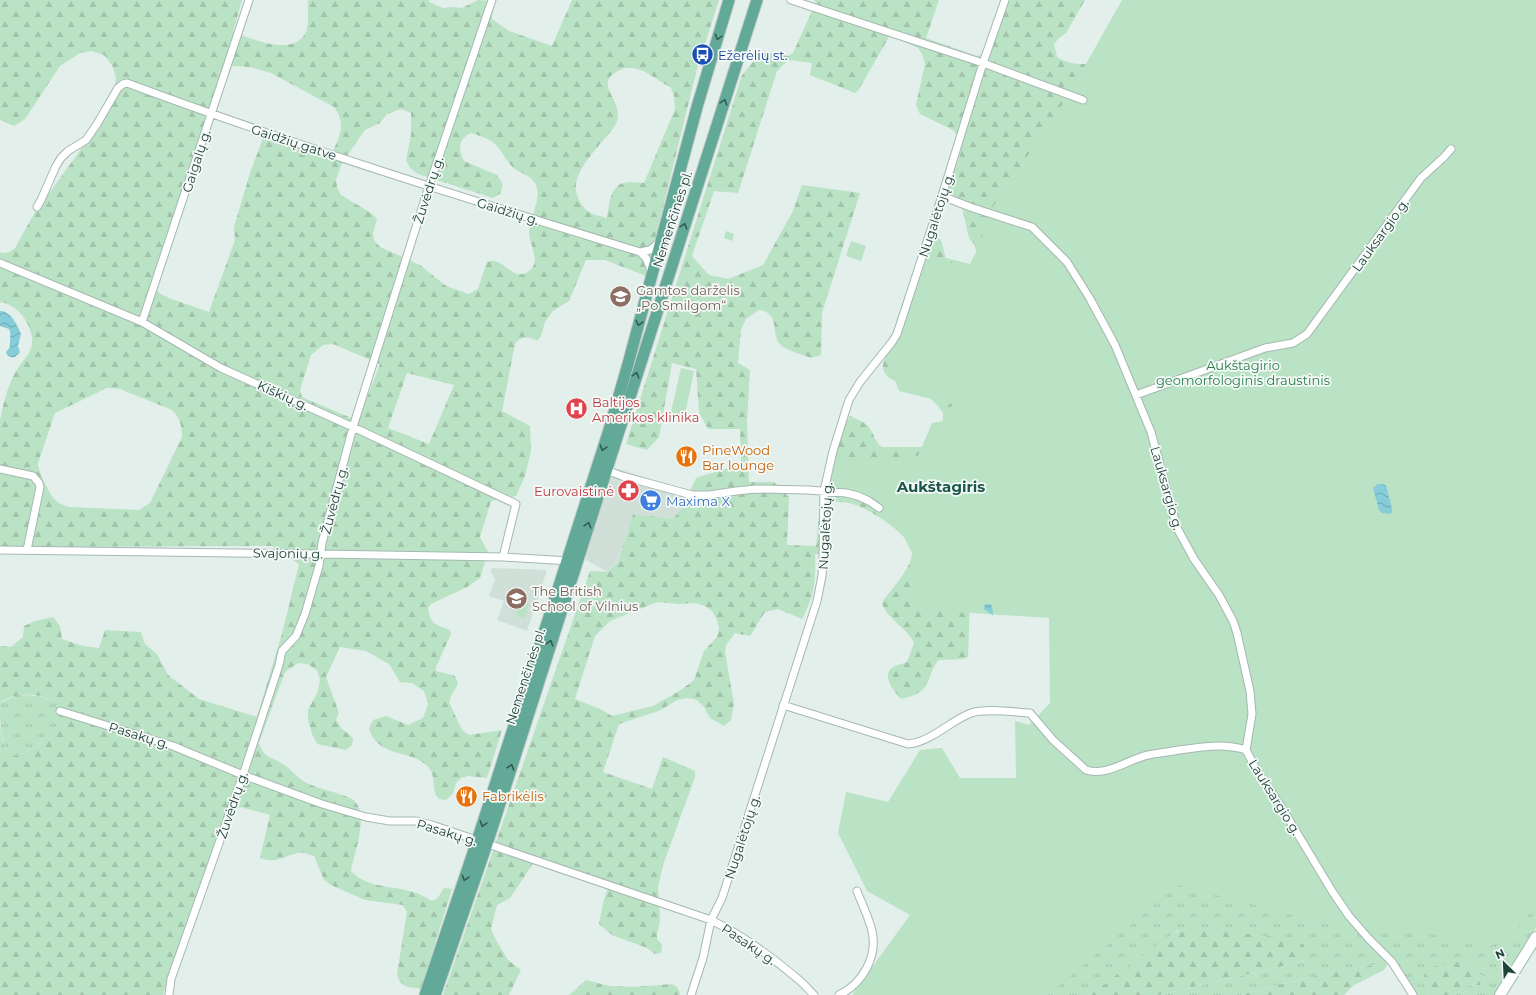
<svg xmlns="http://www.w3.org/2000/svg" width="1536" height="995" font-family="Montserrat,sans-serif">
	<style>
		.built { fill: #d1dfd9 }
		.grass { fill: url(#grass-tufts) }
		.forest { fill: url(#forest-firs); fill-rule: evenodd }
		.park { fill: #bae2c5 }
		.water { fill: url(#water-waves) }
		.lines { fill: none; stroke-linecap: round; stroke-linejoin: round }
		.minor-casing { stroke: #a5b8b1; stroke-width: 9 }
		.secondary-casing { stroke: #a0bcb2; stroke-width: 12 }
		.primary-casing { stroke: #c1cac8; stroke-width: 13 }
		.minor { stroke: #fff; stroke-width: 7 }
		.secondary { stroke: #fff; stroke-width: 10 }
		.primary { stroke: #63a997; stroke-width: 11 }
		.oneway { stroke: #315c50 }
		.labels { text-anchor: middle; stroke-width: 3.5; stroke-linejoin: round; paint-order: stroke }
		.transit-label { font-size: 13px; fill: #164399; stroke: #f5faf8; text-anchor: start }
		.street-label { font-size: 13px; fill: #204339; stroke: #f5faf8 }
		.education-label { font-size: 13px; fill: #785e54; stroke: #f5faf8; text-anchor: start }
		.park-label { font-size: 13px; fill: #267e48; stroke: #f5faf8 }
		.health-label { font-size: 13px; fill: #be3a42; stroke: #f5faf8; text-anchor: start }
		.food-label { font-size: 13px; fill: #c56008; stroke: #f5faf8; text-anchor: start }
		.shop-label { font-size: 13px; fill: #366cbe; stroke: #f5faf8; text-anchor: start }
		.quarter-label { font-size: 15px; font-weight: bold; fill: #1a5748; stroke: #f5faf8 }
	</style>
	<defs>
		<pattern id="grass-tufts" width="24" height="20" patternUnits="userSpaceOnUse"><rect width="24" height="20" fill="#bae2c5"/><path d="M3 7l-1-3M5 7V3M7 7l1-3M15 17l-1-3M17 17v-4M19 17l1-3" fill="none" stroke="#a0c3aa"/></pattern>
		<pattern id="forest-firs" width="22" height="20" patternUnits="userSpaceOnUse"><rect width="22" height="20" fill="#bae2c5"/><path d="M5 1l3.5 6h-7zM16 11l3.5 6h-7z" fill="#a0c3aa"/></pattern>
		<pattern id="water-waves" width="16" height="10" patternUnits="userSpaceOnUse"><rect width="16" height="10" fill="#86cdd9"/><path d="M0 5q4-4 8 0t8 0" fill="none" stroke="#6da8b1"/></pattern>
	</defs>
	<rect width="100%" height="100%" fill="#e3efea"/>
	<path class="built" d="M618 469 690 491 687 503 673 520 633 514 618 561 608 572 586 560V556L610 480Z
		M491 568 547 570 527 631 497 620 504 601 489 596 495 579 491 572Z"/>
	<path class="grass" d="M17 695C32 695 47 696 59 704 59 710 60 718 58 723 52 737 25 757 10 756 0 742 0 721 0 703Z
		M1176 885 1536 888V928L1494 995H1455L1465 986 1480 985 1485 977 1478 974 1472 961 1424 978 1429 995H1410L1389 962 1306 978 1240 995H1159L1300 962 1306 959 1177 931 1090 995H1041Z"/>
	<path class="forest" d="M0 0H242L233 32C251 38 291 57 305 34 310 25 307 10 308 0H429V2L443 8 454 7 462 8 478 0 493 1 492 19 509 31 552 46 572 0H719L705 44 699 55 697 69 646 276 605 260H586L569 301 553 311 545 322 541 336 537 341C528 336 521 336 515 344L502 411 530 426 531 451 525 476 516 496 491 501 480 537 488 552 480 578 467 587 431 604 428 608C431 625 435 624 450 630L451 634 436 667V671L455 676 458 683 456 688 451 696 449 702 462 730 469 735 502 730 487 778 468 776 461 778 456 783 453 793 446 800 439 799C430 789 437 778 429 768 412 748 380 760 369 729L373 720 386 716 408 725 423 718 428 704 424 691 412 683 400 682 389 664 366 651 340 647 326 677 339 713 336 720 342 729 350 735 353 739 352 745 346 750 317 744 312 734 308 720V710L318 691 320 680 317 670 307 664 298 663 285 672 259 743C265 760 270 755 283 764 292 770 299 780 309 784 322 790 337 792 350 798 372 808 354 853 351 871 367 888 388 885 409 891 417 892 425 897 432 901L437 899 444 888 452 889 421 989C409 987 400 988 397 974L407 912 403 905 365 900 331 885 324 880 314 856C310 855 303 852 298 853 283 856 277 864 260 858L270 815 241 807 228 812 163 995H0V723C1 736 2 747 11 756 25 757 52 737 58 723 60 718 59 710 59 705 44 693 16 690 0 703V646L11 647 23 637 24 626 35 621 53 617 60 626 62 639 83 646 99 648 105 630 141 632 145 644 157 654 168 675 199 699 257 717 283 630 299 564 272 546 0 547V421C3 404 8 383 18 368 22 361 29 356 31 348 37 330 18 303 0 302V252L2 253 10 252 15 248 34 214 111 108 115 91 116 77 112 65 104 55 92 51 80 53 60 66 25 119 14 126 0 120ZM234 66 250 67 271 73 334 107C348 126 338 137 331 157L263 138 250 173 234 227 235 240 209 312 169 298 159 293 151 281 226 67ZM624 68H633L644 71 671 88 674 96 675 109 644 183C638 183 630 181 624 183 610 185 609 207 607 218 601 216 594 215 589 212 585 210 581 204 579 200 568 180 588 159 600 144 606 137 614 129 617 121 624 98 588 83 624 68ZM401 109 411 113V135L406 160 410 168 418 174 493 198 500 194 503 184 497 175 464 161C458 149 458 139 471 133 480 136 489 138 496 145 503 152 506 162 515 169 522 174 532 176 536 185 542 201 529 218 529 234 530 246 543 264 526 273 512 280 502 256 487 262L478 289 469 294 446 286 420 265 380 247 374 240 373 233 377 219 371 213 341 195 337 187 336 180 342 163 365 130 380 123 387 114ZM333 344 380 364 358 421 302 397 300 390 311 355 323 345ZM407 373 454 385 429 444 388 428ZM107 388 120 389 172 410C180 418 182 426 182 437L150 503 139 510 69 507C64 505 59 504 55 500 49 493 38 472 38 463L55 413Z
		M814 0H939L926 38 977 56 983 54 1003 1 1001 0H1085L1066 33 1059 38 1054 44 1057 57C1068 64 1077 64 1090 64L1536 0 970 598 968 657 964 659 939 660C927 672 933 686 916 694 911 696 907 698 901 699 894 691 879 674 895 666 899 664 903 664 907 662L914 643C908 628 884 617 882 602 890 592 913 566 912 553 912 535 869 509 853 504 847 502 839 502 832 502L828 554H815C816 581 815 594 802 619L778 609 765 612 750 636 735 633 726 645 725 652 734 704 731 720 724 726 710 718 704 707 697 700 687 698 677 700 661 710 619 724 603 772 652 789 663 757 695 771V777L663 865 658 887 660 921 657 934V939L662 945 661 953 655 954 647 948 612 935 599 924 603 903 609 885 607 882 538 856 510 898 497 905 491 929 496 940 508 960 521 970 509 995H443L590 571 608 572 618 562 633 514 673 519 687 503 690 491 696 478 741 464 740 429H708L699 412 696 369 672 363 659 437 647 450 626 444 742 75 759 55 765 52 788 56 793 53 816 2ZM890 35 918 48 922 54 925 64 916 105 920 114 953 130 960 140 961 151 949 188 963 211 968 234 970 240 975 245 976 251 974 262 970 264 946 258C942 250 945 241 936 236L932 239C921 273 913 308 897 340 894 348 884 355 883 364 882 384 907 381 918 388 923 391 942 408 943 414 944 422 939 436 937 444L931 447H882C874 441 874 433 868 426 863 421 856 419 850 416L830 446 821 495 816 546 787 545 789 497 774 482H749L747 421 750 370 738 363 741 329 746 319 759 310C782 313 769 336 782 346 789 351 803 355 811 358L821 355 822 313 860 193 802 185 793 211 763 265 728 279 709 275 692 256 714 191 738 193 777 71 788 60 812 63 810 75 855 93 858 91ZM657 602 679 604 695 603 705 606 712 611 717 620 719 629 717 637 704 651 694 680 681 690 653 706 612 716 600 709 575 699 595 636 610 621Z
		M1199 928 1299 940C1305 946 1306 951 1306 959L1300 962 1159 995H1090L1170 935C1180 930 1189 929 1199 928Z
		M1472 961 1478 974 1485 977 1480 985 1465 986 1455 995H1429C1428 990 1424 982 1424 977 1425 963 1462 962 1472 961Z
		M1389 962 1384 970 1354 985 1344 995H1240L1306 978Z
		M586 980 609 986 635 987 672 984 677 987 680 993 679 995H569Z"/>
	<path class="park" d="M1122 0H1536V906L1511 936 1486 948 1409 928 1370 935 1177 885 1048 995H852L910 915 867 891 838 833 846 792 888 802 920 750 942 748 960 778H1016L1015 721 1029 725 1050 703 1049 618 911 609 912 553 902 533 863 498 824 491 831 460 918 456 932 423 949 420 952 404 899 391 886 356 898 338 926 261 970 264 981 242 985 218 1068 96Z
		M726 231 734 234 732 241 724 238Z
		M851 241 866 246 861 261 846 256Z
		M681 368 694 371 684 419 670 416Z
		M521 602 529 604 525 619 516 616Z"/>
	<path class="water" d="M0 311C10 310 18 326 21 334L18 346 20 352 15 357C11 358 7 356 6 352L10 347C9 341 12 335 9 329L0 326Z
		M1378 484H1383L1386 486 1392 508V512L1390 514 1382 513 1379 510 1373 488Z
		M985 604H990L992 606 993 615 991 614 984 609Z"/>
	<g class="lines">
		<defs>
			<path id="minor" d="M791 0 983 63 1083 100
				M942 196 970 207 1032 227 1067 262 1089 297 1115 345 1151 432 1177 528 1194 559 1219 595 1233 621 1237 633 1250 691 1252 714 1246 750 1256 769 1282 808 1332 891 1349 916 1369 939 1392 962 1413 995
				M37 207 41 200 56 166 61 158 68 151 86 140 97 124 118 88 123 84 127 83C296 146 468 199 640 252L646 258 652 272
				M640 252 650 250 660 242
				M0 263 142 322 221 368 353 427 516 504 503 557
				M142 322 249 0
				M1136 395 1265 348 1293 343 1307 334 1421 178 1444 157 1451 149
				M0 469 33 476 39 483 40 487 27 550
				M606 470 622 476 692 495H709L736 491 756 489 808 490 846 493 858 496 869 501 879 508
				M0 550 321 554 503 557 570 561
				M783 705 908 744C931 742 950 721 971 713 985 708 1014 712 1030 713L1053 740 1086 770C1106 777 1129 759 1148 755 1158 753 1169 752 1179 750 1204 747 1222 743 1246 750
				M60 711 173 746 243 775 322 804 366 817 390 821H416L432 825 711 920C742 935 772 957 799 980 804 984 809 990 814 995
				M169 995 171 979 243 775 279 665 282 651 296 636 305 614 319 566 322 543 353 427 429 186 492 0
				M691 995 703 958 711 920 722 898 817 601 822 576 823 558 824 491 833 451 849 400 860 382 892 342 897 334 942 196 983 63 1005 0
				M839 995C862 984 878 957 872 931 869 918 862 904 857 891"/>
			<path id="secondary" d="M1500 995 1536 937"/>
			<path id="primary" d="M425 995 477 841 609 430 628 364 697 107 729 0
				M435 995 487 844 757 0"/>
		</defs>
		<use href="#minor" class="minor-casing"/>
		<use href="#secondary" class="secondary-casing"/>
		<use href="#primary" class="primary-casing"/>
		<use href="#minor" class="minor"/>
		<use href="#secondary" class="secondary"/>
		<use href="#primary" class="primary"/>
	</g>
	<defs><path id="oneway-chevron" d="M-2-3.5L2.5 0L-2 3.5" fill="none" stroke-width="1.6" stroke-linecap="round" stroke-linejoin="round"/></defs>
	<g class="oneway">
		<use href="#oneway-chevron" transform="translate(718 37) rotate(107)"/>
		<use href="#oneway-chevron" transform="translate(724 102) rotate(-72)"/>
		<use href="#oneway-chevron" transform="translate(684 226) rotate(-72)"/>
		<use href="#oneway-chevron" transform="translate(639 323) rotate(104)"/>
		<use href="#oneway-chevron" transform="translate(636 375) rotate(-72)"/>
		<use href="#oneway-chevron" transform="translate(603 448) rotate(107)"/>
		<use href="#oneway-chevron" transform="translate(588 525) rotate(-72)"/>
		<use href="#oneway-chevron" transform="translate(550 643) rotate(-72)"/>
		<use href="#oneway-chevron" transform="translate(511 767) rotate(-72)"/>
		<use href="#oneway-chevron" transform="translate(483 824) rotate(108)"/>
		<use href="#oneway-chevron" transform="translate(465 878) rotate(108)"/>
	</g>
	<defs>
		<symbol id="bus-disc" viewBox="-11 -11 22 22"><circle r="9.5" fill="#1a4fb4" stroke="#f5faf8"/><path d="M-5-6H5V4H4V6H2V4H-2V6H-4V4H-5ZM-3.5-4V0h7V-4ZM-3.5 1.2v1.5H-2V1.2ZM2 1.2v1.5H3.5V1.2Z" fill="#fff"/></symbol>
		<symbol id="school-disc" viewBox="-11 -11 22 22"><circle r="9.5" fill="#8d6e63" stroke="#f5faf8"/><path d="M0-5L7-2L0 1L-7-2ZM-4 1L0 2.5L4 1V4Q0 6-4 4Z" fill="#fff"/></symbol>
		<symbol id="hospital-disc" viewBox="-11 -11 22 22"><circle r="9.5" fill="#e0444e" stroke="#f5faf8"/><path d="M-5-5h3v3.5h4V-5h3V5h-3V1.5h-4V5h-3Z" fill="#fff"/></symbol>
		<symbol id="restaurant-disc" viewBox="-11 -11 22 22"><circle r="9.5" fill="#e8710a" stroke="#f5faf8"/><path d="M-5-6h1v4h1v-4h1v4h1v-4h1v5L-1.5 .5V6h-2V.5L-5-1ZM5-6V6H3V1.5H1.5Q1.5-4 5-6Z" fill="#fff"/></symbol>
		<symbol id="pharmacy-disc" viewBox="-11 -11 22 22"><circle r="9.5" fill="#e0444e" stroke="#f5faf8"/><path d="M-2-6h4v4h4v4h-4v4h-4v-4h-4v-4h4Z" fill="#fff"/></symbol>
		<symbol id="supermarket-disc" viewBox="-11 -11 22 22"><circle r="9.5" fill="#3f7fe0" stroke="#f5faf8"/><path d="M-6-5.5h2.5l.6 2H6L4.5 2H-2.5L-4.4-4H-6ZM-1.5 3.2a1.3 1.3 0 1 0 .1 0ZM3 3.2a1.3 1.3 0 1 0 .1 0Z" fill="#fff"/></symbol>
	</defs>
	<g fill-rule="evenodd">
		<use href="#bus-disc" x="690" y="42" width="25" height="25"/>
		<use href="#school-disc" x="608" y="284" width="25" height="25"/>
		<use href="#hospital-disc" x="564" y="396" width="25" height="25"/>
		<use href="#restaurant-disc" x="674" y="444" width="25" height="25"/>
		<use href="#pharmacy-disc" x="616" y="478" width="25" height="25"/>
		<use href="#supermarket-disc" x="638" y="488" width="25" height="25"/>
		<use href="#school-disc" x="504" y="586" width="25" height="25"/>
		<use href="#restaurant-disc" x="454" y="784" width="25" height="25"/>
	</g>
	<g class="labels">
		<g class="transit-label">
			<text x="718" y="60">Ežerėlių st.</text>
		</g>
		<g class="street-label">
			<text transform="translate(294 142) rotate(18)" y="5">Gaidžių gatve</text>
			<text transform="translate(196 161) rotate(-72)" y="5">Gaigalų g.</text>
			<text transform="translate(428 190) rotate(-72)" y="5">Žuvėdrų g.</text>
			<text transform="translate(508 211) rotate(17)" y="5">Gaidžių g.</text>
			<text transform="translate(936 215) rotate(-72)" y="5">Nugalėtojų g.</text>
			<text transform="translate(672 219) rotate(-72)" y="5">Nemenčinės pl.</text>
			<text transform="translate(1380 235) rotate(-54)" y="5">Lauksargio g.</text>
			<text transform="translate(283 395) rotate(24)" y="5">Kiškių g.</text>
			<text transform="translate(1167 488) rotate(74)" y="5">Lauksargio g.</text>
			<text transform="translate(334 500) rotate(-75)" y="5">Žuvėdrų g.</text>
			<text transform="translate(825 526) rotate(-87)" y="5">Nugalėtojų g.</text>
			<text transform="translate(288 553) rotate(1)" y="5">Svajonių g.</text>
			<text transform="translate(525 676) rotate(-72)" y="5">Nemenčinės pl.</text>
			<text transform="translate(139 735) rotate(17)" y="5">Pasakų g.</text>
			<text transform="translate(1275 797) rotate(58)" y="5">Lauksargio g.</text>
			<text transform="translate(232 805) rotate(-71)" y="5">Žuvėdrų g.</text>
			<text transform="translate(447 832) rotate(17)" y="5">Pasakų g.</text>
			<text transform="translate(742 837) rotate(-72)" y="5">Nugalėtojų g.</text>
			<text transform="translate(749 944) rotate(34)" y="5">Pasakų g.</text>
		</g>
		<g class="education-label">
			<text x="636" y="295">Gamtos darželis<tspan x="636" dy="15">„Po Smilgom“</tspan></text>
			<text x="532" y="596">The British<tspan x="532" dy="15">School of Vilnius</tspan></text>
		</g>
		<g class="park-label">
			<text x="1243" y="370">Aukštagirio<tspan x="1243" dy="15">geomorfologinis draustinis</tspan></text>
		</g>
		<g class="health-label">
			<text x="592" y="407">Baltijos<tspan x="592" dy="15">Amerikos klinika</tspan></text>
			<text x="614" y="496" text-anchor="end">Eurovaistinė</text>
		</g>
		<g class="food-label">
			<text x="702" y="455">PineWood<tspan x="702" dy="15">Bar lounge</tspan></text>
			<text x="482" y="801">Fabrikėlis</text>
		</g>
		<g class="shop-label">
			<text x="666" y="506">Maxima X</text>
		</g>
		<g class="quarter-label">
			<text x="941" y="492">Aukštagiris</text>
		</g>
	</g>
	<g transform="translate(1504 963) rotate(336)" stroke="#f5faf8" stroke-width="3" paint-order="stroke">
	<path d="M0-3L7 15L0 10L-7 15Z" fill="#204339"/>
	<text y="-6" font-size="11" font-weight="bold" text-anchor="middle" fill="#204339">N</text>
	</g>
</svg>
